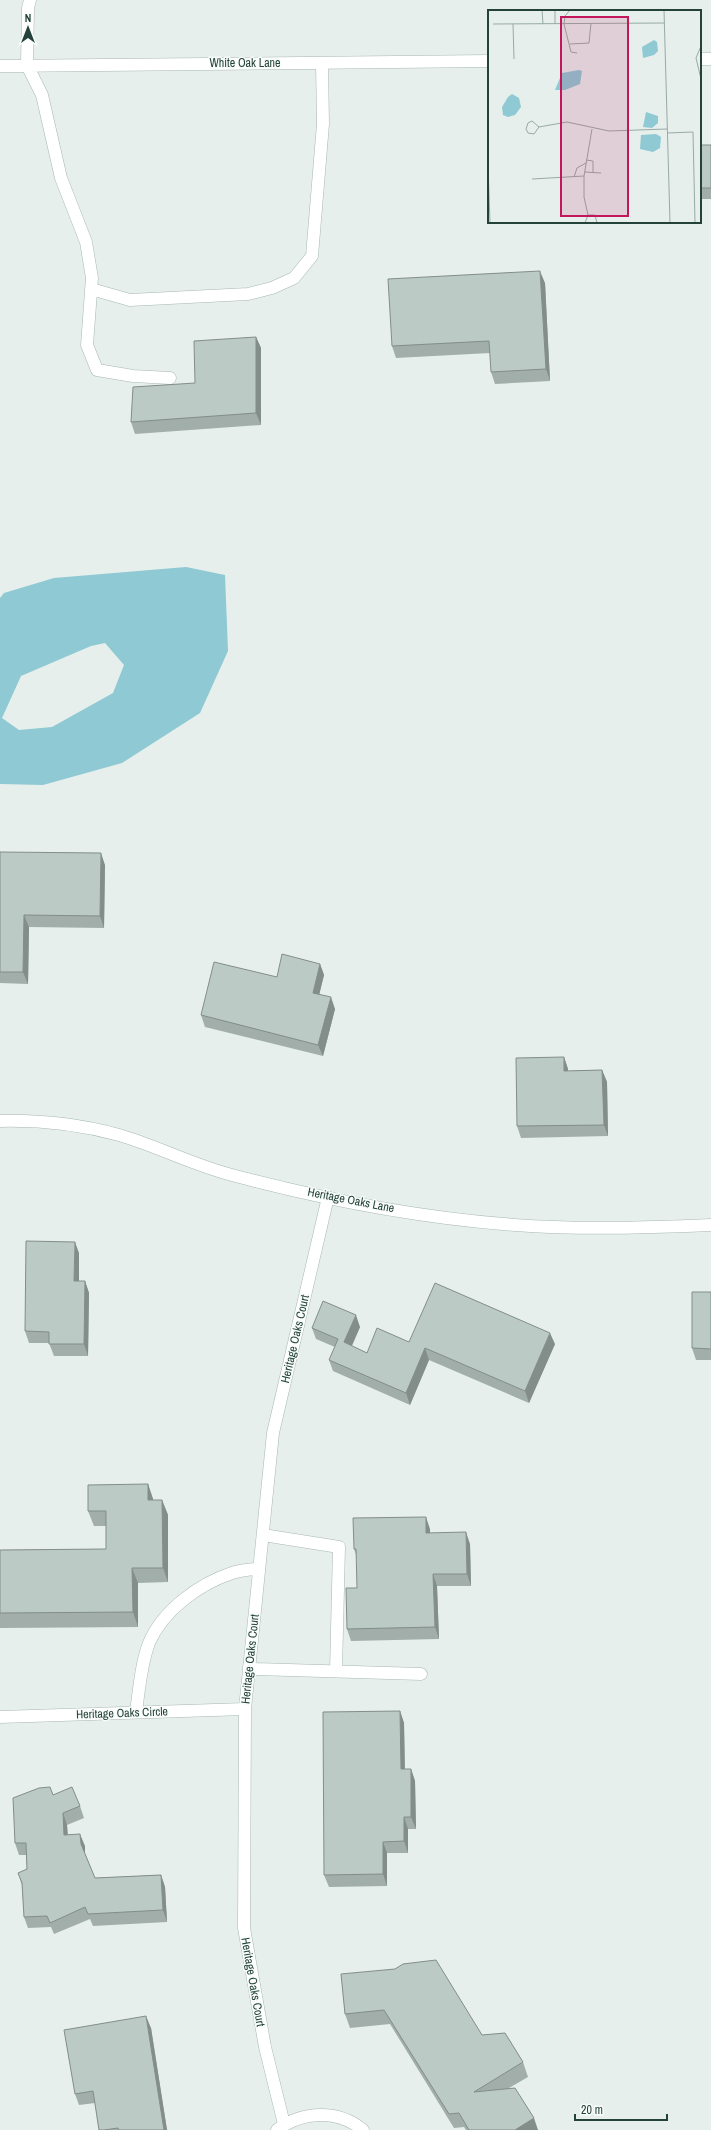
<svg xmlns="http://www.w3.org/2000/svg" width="711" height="2130" font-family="'Archivo Narrow',sans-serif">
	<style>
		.water { fill: #8ec9d4; fill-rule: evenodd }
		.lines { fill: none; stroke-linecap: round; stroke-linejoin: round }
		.minor-casing { stroke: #a8b8b2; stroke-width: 13 }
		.minor { stroke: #fff; stroke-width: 12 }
		.wall { fill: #a1aea9 }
		.shaded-wall { fill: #838d89 }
		.building { fill: #bbcac4; stroke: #838d89 }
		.labels { text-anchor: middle; stroke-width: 3; stroke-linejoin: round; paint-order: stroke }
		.street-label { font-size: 12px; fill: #24423a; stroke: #f7fbf9 }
		.inset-road { fill: none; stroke: #98aaa4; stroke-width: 1 }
		.view { fill: #c2185b; fill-opacity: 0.15; stroke: #c2185b; stroke-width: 2 }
		.inset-edge { fill: none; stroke: #24423a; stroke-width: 2 }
	</style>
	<rect width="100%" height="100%" fill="#e6efeb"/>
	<path class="water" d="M186 567 225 575 228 651 200 713 122 763 43 785 0 784V598L4 593 54 578ZM105 643 124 665 113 693 52 727 19 730 2 718 21 676 91 646Z"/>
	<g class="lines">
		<defs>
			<path id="minor" d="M30 0 28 8 27 65 42 95 61 178 86 242 92 278 87 345 97 370 133 376 170 378
				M700 59H711
				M0 66 489 61
				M91 289 130 300 248 294 272 288 294 278 312 256 323 124 322 63
				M0 1121C42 1120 78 1124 119 1135 157 1146 193 1165 232 1175 322 1199 422 1218 515 1225 580 1230 646 1228 711 1225
				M263 1535 339 1547 336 1671
				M249 1667 256 1669 421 1674
				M136 1712C139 1690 141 1664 149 1643 163 1610 199 1584 232 1573 240 1570 250 1570 259 1568
				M0 1717 245 1709
				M284 2124 265 2047 244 1928 245 1709 273 1433 328 1197
				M277 2130C302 2111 338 2109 363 2130"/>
		</defs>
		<use href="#minor" class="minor-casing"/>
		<use href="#minor" class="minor"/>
	</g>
	<path class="wall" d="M700 145H711V199H700Z
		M545 283 550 381 495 384 491 372 490 353 396 358 392 346Z
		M256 337 261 348V425L135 434 131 422 195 383Z
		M0 852 105 865 104 928 29 927 28 984 0 983Z
		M320 964 324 975 319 994 335 1009 323 1056 205 1027 201 1015 277 977Z
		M564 1057 568 1069V1071L602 1070 607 1082 608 1136 521 1138 517 1126Z
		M79 1253V1281H85L89 1293 88 1356H54L49 1343H29L25 1331Z
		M711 1292V1360H696L692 1348Z
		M360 1327 352 1346 367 1353 409 1342 555 1344 529 1403 429 1360 410 1405 333 1371 329 1360 335 1347 316 1339 312 1328Z
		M148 1484 153 1499V1500H162L168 1515V1582L138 1583V1627L0 1628V1550L106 1549V1526H94L88 1511Z
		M430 1529V1533L470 1544 471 1586H437L439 1639 351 1641 347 1629 357 1588V1557L354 1549Z
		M400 1711 404 1723 405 1769H411L415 1781 416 1829H408V1853H387V1886L329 1887 324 1875Z
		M53 1795 80 1806 84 1818 67 1825 68 1835 85 1846V1854L95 1878 161 1875 165 1887 167 1922 93 1926 90 1919 54 1934 51 1927 28 1928 24 1917 22 1885 18 1873 27 1869 26 1855H19L15 1843Z
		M341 1974 482 2035 523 2062 528 2077 509 2088 538 2130H466L464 2127 454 2128 390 2024 350 2028 345 2014Z
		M151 2028 167 2130H99L95 2103 79 2105 75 2094Z"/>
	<path class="shaded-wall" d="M540 271 545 283 550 381 546 369Z
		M256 337 261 348V425L256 413Z
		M101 853 105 865 104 928 100 916Z
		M24 915 29 927 28 984 23 972Z
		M320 964 324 975 317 1004 313 993Z
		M331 997 335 1009 323 1056 318 1045Z
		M564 1057 568 1069V1082L564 1071Z
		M602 1070 607 1082 608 1136 604 1125Z
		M75 1242 79 1253V1293L74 1281Z
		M85 1281 89 1293 88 1356 84 1344Z
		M356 1315 360 1327 348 1354 344 1342Z
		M550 1333 555 1344 529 1403 525 1391Z
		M425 1348 429 1360 410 1405 406 1393Z
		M148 1484 153 1499 154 1515 148 1500Z
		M162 1500 168 1515V1582L163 1568Z
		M426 1517 430 1529V1545L426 1533Z
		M466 1532 470 1544 471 1586 467 1574Z
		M132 1568 138 1583V1627L133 1612Z
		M433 1574 437 1586 439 1639 435 1627Z
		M400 1711 404 1723 405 1781 401 1769Z
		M411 1769 415 1781 416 1829 411 1817Z
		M63 1813 67 1825 68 1847 64 1835Z
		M404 1817 408 1829V1853L404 1841Z
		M80 1834 85 1846V1856L81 1844Z
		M383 1842 387 1853V1886L383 1874Z
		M161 1875 165 1887 167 1922 163 1910Z
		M146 2016 151 2028 167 2130H164Z
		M534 2118 538 2130H515Z"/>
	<path class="building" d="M700 145H711V188H700Z
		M540 271 546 369 491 372 489 341 392 346 388 279Z
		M256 337V413L131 422 133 387 195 383 194 341Z
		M0 852 101 853 100 916 24 915 23 972H0Z
		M282 954 320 964 313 993 331 997 318 1045 201 1015 214 962 277 977Z
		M564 1057V1071L602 1070 604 1125 517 1126 516 1058Z
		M26 1241 75 1242 74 1281H85L84 1344H49V1332L25 1331Z
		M435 1283 550 1333 525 1391 425 1348 406 1393 329 1360 338 1339 312 1328 323 1301 356 1315 344 1342 367 1353 377 1328 409 1342Z
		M692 1292H711V1349L692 1348Z
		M148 1484V1500H162L163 1568H132L133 1612 0 1613V1550L106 1549V1511H88V1485Z
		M426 1517V1533L466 1532 467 1574H433L435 1627 347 1629 346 1588H357L356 1549H354L353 1518Z
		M400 1711 401 1769H411V1817H404V1841L383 1842V1874L324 1875 323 1712Z
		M50 1787 53 1795 72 1787 80 1806 63 1813 64 1835 80 1834 81 1844 95 1878 161 1875 163 1910 88 1914 85 1907 50 1923 47 1916 24 1917 22 1883 18 1873 27 1869 26 1843H15L13 1798 39 1788Z
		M436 1960 482 2035 505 2033 523 2062 474 2092 515 2088 534 2118 515 2130H469L459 2113 449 2114 384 2010 345 2014 341 1974 395 1969 403 1964Z
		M146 2016 164 2130H119L118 2128 104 2130H99L93 2091 75 2094 64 2030Z"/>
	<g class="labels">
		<g class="street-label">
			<text x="245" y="67">White Oak Lane</text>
			<text transform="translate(351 1200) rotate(11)" y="4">Heritage Oaks Lane</text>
			<text transform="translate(295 1339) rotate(-77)" y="4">Heritage Oaks Court</text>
			<text transform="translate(250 1659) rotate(-84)" y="4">Heritage Oaks Court</text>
			<text transform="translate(122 1713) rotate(-2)" y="4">Heritage Oaks Circle</text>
			<text transform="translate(253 1982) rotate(80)" y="4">Heritage Oaks Court</text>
		</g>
	</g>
	<g transform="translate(488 10)">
		<rect width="213" height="213" fill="#e6efeb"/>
		<path d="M166 30 169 32 170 41 166 45 155 48 154 37ZM91 60 94 61 92 74 77 80H67L74 63ZM24 84 31 88 33 97 27 105 20 107 15 105 14 97 20 87ZM158 102 170 106V113L164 118 155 117ZM168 124 173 127 172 138 165 142 152 139 153 125Z" fill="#8ec9d4"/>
		<path class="inset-road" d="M54 0 55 14M82 0 77 6 76 14 83 42 89 43M176 0 182 213M176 0H209M5 14 176 13M25 14 26 49M67 14V0M82 34 101 33 103 13M213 36 208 48 213 69M51 117 46 124 40 123 38 119 40 113 44 111 51 117 79 112 121 121 179 119M179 123 205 122 207 213M98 150 105 151V163M0 155 2 213M97 162 113 163M86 167 89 158 98 153M44 169 96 166M100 205H107L109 213M97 213 100 205 96 187V166L104 119"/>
		<path class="view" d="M73 7H140V206H73Z"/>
		<rect width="213" height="213" class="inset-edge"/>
	</g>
	<g transform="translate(28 28)" stroke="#f7fbf9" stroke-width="3" paint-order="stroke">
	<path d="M0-3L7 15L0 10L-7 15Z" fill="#24423a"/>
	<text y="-6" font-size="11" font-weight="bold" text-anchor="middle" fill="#24423a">N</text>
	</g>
	<path d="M575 2114v6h92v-6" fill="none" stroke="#24423a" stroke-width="2"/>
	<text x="581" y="2114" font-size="12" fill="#24423a" stroke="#f7fbf9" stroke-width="3" paint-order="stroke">20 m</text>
</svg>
